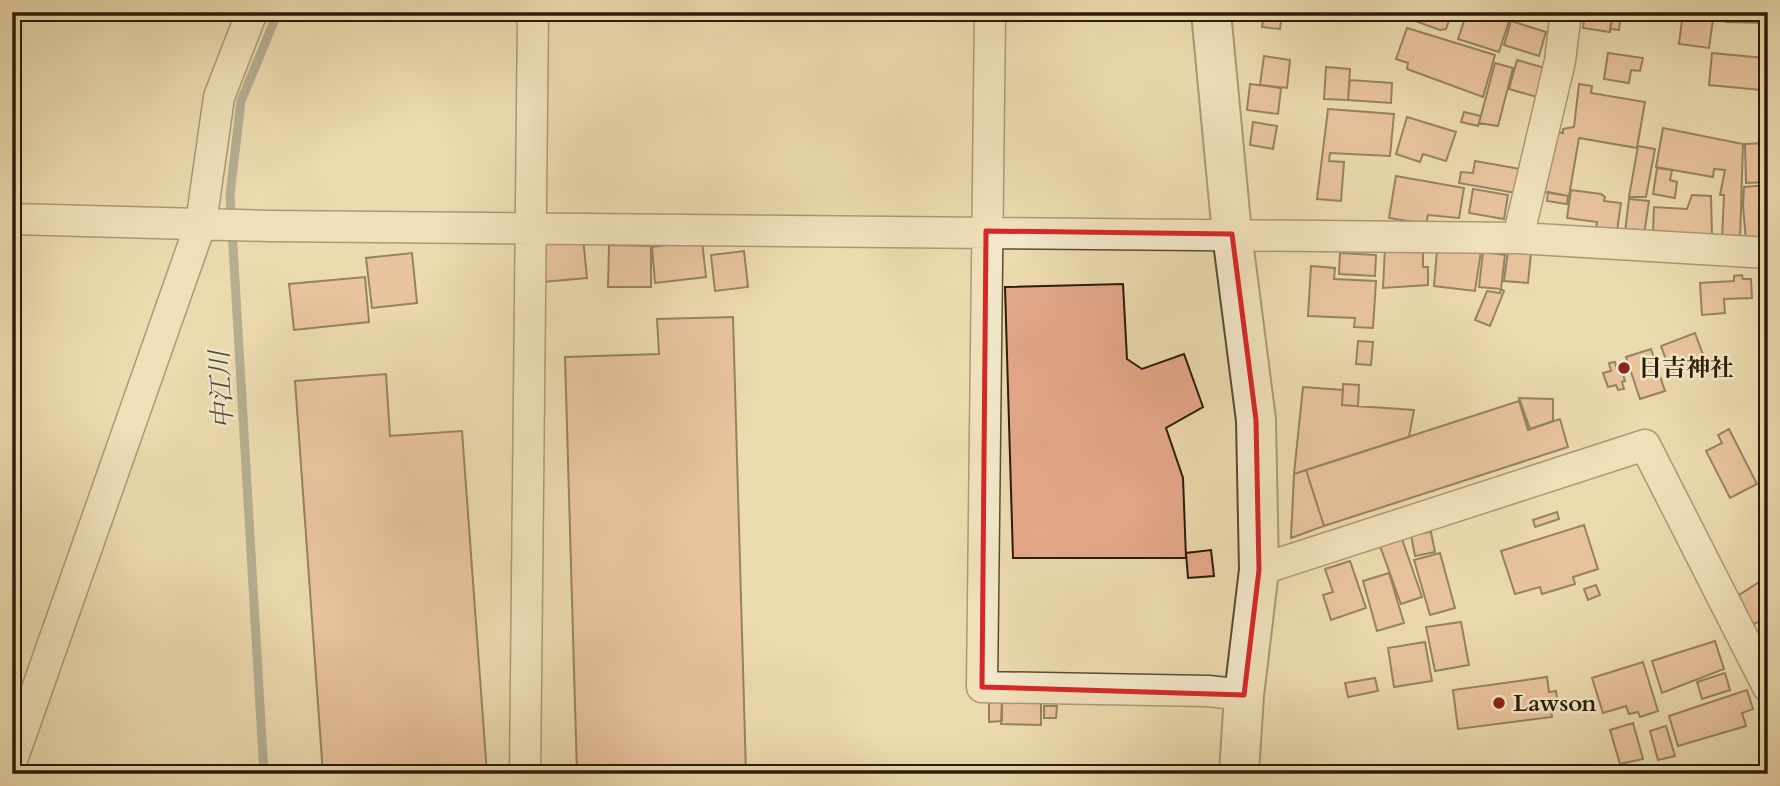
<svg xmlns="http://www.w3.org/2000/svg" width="1780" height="786" font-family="Cardo,'Noto Serif JP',serif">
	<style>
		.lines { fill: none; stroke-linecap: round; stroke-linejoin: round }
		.stream { stroke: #717a70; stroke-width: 9 }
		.building { fill: #e5a88b; stroke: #2b1c06; stroke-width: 2 }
		.minor-casing { stroke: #5b4c30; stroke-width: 33 }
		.tertiary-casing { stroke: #5b4c30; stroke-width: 42 }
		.minor { stroke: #f3e8cb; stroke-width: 30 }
		.tertiary { stroke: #f3e8cb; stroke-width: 38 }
		.marked { fill: none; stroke: #d62828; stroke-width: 5; stroke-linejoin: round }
		.poi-dot { fill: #8f2418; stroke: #f3e8cb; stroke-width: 2.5 }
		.labels { text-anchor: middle; stroke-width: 5; stroke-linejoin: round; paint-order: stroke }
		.poi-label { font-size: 24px; font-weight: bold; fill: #2b1c06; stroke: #f3e8cb; text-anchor: start }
		.water-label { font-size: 26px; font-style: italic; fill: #4e4b3b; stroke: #f3e8cb }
	</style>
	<rect width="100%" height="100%" fill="#ecdbaf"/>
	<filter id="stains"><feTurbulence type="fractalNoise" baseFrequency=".00286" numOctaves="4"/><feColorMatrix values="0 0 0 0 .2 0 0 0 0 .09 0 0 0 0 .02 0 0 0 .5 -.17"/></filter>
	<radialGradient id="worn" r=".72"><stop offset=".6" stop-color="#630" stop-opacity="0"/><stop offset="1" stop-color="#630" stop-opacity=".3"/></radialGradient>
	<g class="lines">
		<path class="stream" d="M264 774 230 195 241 101 278 12"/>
	</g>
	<path class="building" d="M1264 12H1282L1280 29 1262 27Z
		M1418 12H1452L1446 29 1440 30 1415 21Z
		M1467 12H1482L1509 21 1499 52 1458 39Z
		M1585 12H1613L1610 32 1583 28Z
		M1613 12H1621L1619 30 1610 29Z
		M1683 12H1714L1709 48 1679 44Z
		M1726 12H1768V23L1726 22Z
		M1511 21 1546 32 1539 56 1504 45Z
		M1407 28 1495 55 1483 97 1407 69 1408 63 1396 59Z
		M1608 53 1643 58 1640 71 1631 70 1629 83 1604 79Z
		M1712 53 1764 58 1761 90 1709 85Z
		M1264 56 1290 60 1287 88 1260 85Z
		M1767 59 1768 60V103L1761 102Z
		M1517 60 1545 68 1537 97 1509 89Z
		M1495 63 1513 68 1498 126 1479 123Z
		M1326 67 1350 69 1348 100 1324 99Z
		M1350 80 1392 83 1391 103 1348 100Z
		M1250 84 1281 88 1278 114 1247 110Z
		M1579 84 1592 86 1591 93 1645 102 1637 148 1579 138 1569 196 1543 192 1553 131 1563 133V129L1574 127Z
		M1328 109 1394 114 1390 156 1330 153 1329 161 1344 162 1341 201 1317 199Z
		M1464 112 1481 116 1478 126 1461 122Z
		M1407 117 1456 132 1446 161 1423 154 1420 162 1396 154Z
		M1253 122 1277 126 1273 149 1250 145Z
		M1663 128 1743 144 1740 240H1722L1724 195H1720L1725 170 1714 169 1713 177 1656 167Z
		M1768 143V182L1746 183 1745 144Z
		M1638 146 1655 149 1646 197H1629Z
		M1475 161 1526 170 1522 194 1459 183 1461 172 1473 173Z
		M1657 168 1672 170 1670 180 1677 182 1675 198 1653 194Z
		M1396 176 1464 188 1459 218 1428 215 1426 224 1389 218Z
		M1768 185V244L1746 240 1743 206 1744 187Z
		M1473 189 1508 195 1504 219 1469 213Z
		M1571 190 1601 194 1605 197 1604 201 1621 203 1617 231 1596 229 1597 222 1567 218Z
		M1548 192 1568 196 1567 204 1547 201Z
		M1692 195 1711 196 1712 237 1653 232 1654 207 1687 209Z
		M1629 199 1649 201 1644 235 1625 232Z
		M583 238 587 278 543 282 539 243Z
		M702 241 706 277 655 283 652 247Z
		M609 245 651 246V287H608Z
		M1385 247 1423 248V267H1428V285L1383 288Z
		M1437 250 1481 251 1475 291 1434 286Z
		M744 251 748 287 715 291 711 255Z
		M1508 251 1531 253 1528 283 1504 281Z
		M1483 252 1505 255 1501 289 1479 287Z
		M412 253 417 303 372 308 366 258Z
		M1340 253 1376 255 1375 276 1339 274Z
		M1311 266 1335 268 1334 279 1376 281 1373 328 1354 327 1355 318 1308 316Z
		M1742 275 1743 279H1751L1752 298 1724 299 1725 313 1702 315 1700 283 1734 281V276Z
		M365 277 369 322 294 330 289 284Z
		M1123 284 1127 359 1142 369 1184 354 1203 407 1166 428 1183 478 1186 558H1013L1005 287Z
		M1501 289 1504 291 1490 326 1475 320 1487 291 1500 293Z
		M733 317 746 774H577L565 357 659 354 657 319Z
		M1695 333 1705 360 1671 373 1661 346Z
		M1358 341 1373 342 1371 365 1356 364Z
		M1651 349 1665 391 1640 399 1626 357Z
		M1615 362 1617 369 1621 367 1625 381 1622 382 1624 389 1618 390 1616 385 1608 387 1603 373 1611 371 1609 363Z
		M386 374 390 436 462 431 487 774H323L295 381Z
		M1343 384 1359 385 1358 406 1342 405Z
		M1303 387 1343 390 1342 405 1414 410 1409 437 1294 474Z
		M1519 398 1553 399V421L1530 429Z
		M1519 401 1528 430 1560 419 1568 447 1324 526 1306 470Z
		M1729 429 1757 484 1730 498 1706 451 1722 443 1718 435Z
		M1306 470 1324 526 1291 538 1294 474Z
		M1557 512 1559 519 1535 527 1533 520Z
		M1584 525 1598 569 1573 577 1575 584 1542 594 1540 587 1515 594 1501 551Z
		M1431 532 1435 552 1415 556 1411 535Z
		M1402 539 1422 597 1401 604 1380 546Z
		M1211 550 1214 576 1188 578 1186 553Z
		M1440 553 1455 608 1430 615 1414 560Z
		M1350 561 1366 608 1331 620 1323 595 1333 592 1325 569Z
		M1389 573 1404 623 1377 631 1363 581Z
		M1764 579 1768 580V617L1752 625 1739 595Z
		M1596 585 1600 595 1588 600 1584 589Z
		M1461 622 1469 665 1435 671 1426 627Z
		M1715 641 1724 669 1662 693 1652 661Z
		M1425 642 1432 681 1394 687 1388 648Z
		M1643 662 1658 711 1640 717 1638 712 1629 714 1626 706 1603 713 1592 678Z
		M1725 673 1730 690 1702 699 1697 682Z
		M1547 677 1549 692 1556 691 1558 708 1551 709 1552 717 1458 729 1453 690Z
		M1375 678 1378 691 1348 697 1345 683Z
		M1747 690 1753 709 1742 713 1746 726 1678 746 1669 716Z
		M1002 699 1041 701V725L1001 724Z
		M994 700H1002V721L989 722V704Z
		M1044 706H1057L1056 718H1044Z
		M1633 723 1643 759 1620 764 1610 730Z
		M1666 726 1675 756 1658 760 1650 731Z"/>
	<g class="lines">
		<defs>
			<path id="minor" d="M990 12 982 687 1208 691 1244 695
				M12 219 270 226 1518 238 1768 253
				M1518 238 1560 61 1566 12
				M1259 570 1645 445 1768 687
				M12 760 201 223 219 97 252 12
				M525 774 533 12"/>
			<path id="tertiary" d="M1211 12 1232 234 1256 420 1259 570 1244 695 1239 774"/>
		</defs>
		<use href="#minor" class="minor-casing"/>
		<use href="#tertiary" class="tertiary-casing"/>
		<use href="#minor" class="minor"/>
		<use href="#tertiary" class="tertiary"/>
	</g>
	<path d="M0 0H1780V786H0ZM986 231 1232 234 1256 420 1259 570 1244 695 982 687Z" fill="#ecdbaf" fill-opacity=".55" fill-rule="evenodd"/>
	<path class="marked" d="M986 231 1232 234 1256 420 1259 570 1244 695 982 687Z"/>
	<g class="poi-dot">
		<circle cx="1624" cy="368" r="7"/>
		<circle cx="1499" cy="703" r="7"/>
	</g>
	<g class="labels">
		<g class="poi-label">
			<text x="1638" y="376">日吉神社</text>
			<text x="1513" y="711">Lawson</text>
		</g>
		<g class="water-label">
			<text transform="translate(221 390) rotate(-93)" y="9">中江川</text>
		</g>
	</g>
	<rect width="1780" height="786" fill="none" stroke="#ecdbaf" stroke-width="42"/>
	<rect x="14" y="14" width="1752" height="758" fill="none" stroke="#2b1c06" stroke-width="3.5"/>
	<rect x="21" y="21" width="1738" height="744" fill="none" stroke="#2b1c06" stroke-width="2"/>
	<rect width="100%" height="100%" filter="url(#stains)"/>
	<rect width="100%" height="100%" fill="url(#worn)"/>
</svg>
